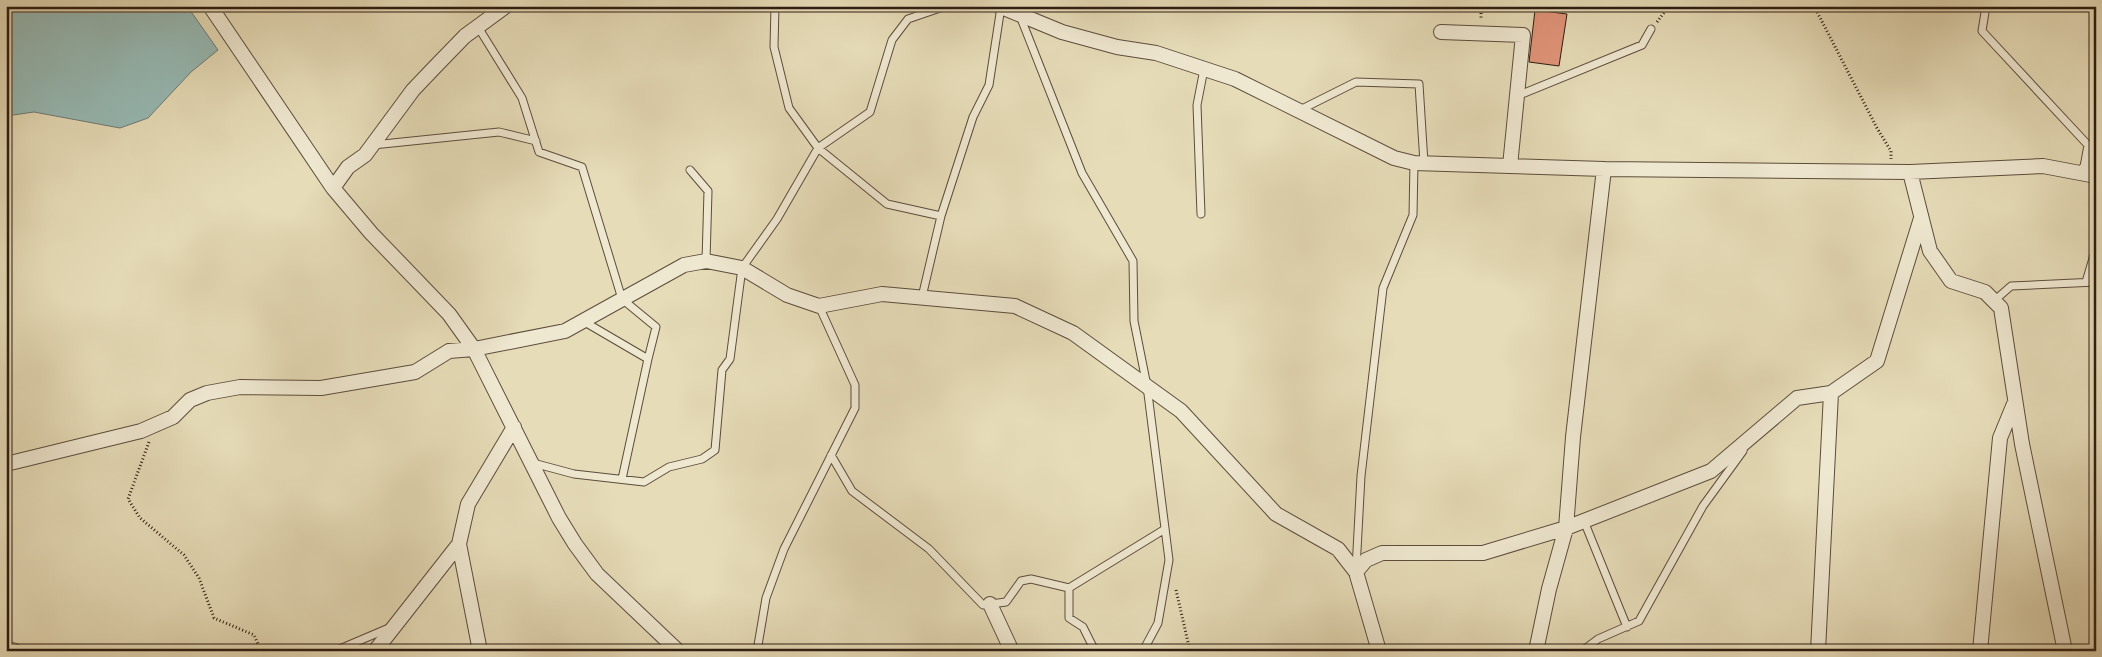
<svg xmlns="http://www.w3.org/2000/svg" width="2102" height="657" font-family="'IM FELL French Canon',serif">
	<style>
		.water { fill: #97bab5; stroke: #6d7b74 }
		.building { fill: #e09479; stroke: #2e1c13 }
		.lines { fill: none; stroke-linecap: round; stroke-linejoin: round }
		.lane-casing { stroke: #5c4c3c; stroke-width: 9 }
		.street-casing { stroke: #5c4c3c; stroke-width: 16 }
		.path { stroke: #2e1c13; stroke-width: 3; stroke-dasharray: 1 2.5; stroke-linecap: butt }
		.lane { stroke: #efe8d1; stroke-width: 7 }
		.street { stroke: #efe8d1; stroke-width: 14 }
	</style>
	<rect width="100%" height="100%" fill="#e6dcb8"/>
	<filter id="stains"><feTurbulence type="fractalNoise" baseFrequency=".004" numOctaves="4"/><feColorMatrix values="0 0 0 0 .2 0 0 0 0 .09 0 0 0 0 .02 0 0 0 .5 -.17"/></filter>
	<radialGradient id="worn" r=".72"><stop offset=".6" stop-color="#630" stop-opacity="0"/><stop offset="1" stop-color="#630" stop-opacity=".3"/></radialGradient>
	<path class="water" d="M6 6H187L218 50 191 72 148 118 120 128 34 112 6 116Z"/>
	<path class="building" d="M1535 10 1567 14 1559 66 1529 62Z"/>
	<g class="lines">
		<defs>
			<path id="lane" d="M775 6 774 47 789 108 818 148 887 204 941 216
				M1986 6 1982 31 2088 145 2084 167
				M1020 16 1082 173 1133 261 1134 321 1147 386 1169 560 1158 623 1143 651
				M478 27 522 98 539 152 582 167 622 299 656 327 648 359
				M1517 96 1642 45 1651 29
				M1298 111 1356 82 1419 84 1424 163
				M373 145 499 132 536 141
				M690 170 708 191 706 261
				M1201 214 1197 105 1204 69
				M2086 282 2096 248
				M922 297 941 216 973 117 989 85 1001 7
				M1994 301 2011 286 2096 282
				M583 321 648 359 622 479
				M831 455 852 491 929 549 983 605 1006 602 1021 581 1031 579 1069 588
				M533 463 574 474 644 482 669 467 702 459 715 450 722 370 730 359 742 268 777 219 818 148 870 112 892 40 908 19 946 6
				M1584 521 1627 627
				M1356 569 1361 476 1383 288 1413 215 1414 163
				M335 651 389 628
				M757 651 766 598 784 549 855 408V385L819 306
				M1095 651 1083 627 1069 618V588L1165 529
				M1582 651 1598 639 1639 621 1703 506 1743 451"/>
			<path id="street" d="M210 6 333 188 371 233 449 314 474 349 559 518 575 544 597 574 678 651
				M999 6 1062 32 1117 47 1156 53 1235 79 1394 158 1414 163 1604 169 1910 172 2043 166 2096 176
				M1441 32 1523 35 1510 166
				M1910 172 1930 251 1951 281 1985 292 2001 308 2022 444 2065 651
				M2083 173 2096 156
				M333 188 348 167 365 155 413 90 433 69 465 36 506 6
				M6 464 141 431 173 417 190 400 207 393 240 387 321 388 415 372 449 351 474 349 565 331 684 265 706 261 742 268 787 295 819 306 882 294 1015 306 1073 333 1181 411 1276 514 1338 549 1356 572 1379 651
				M1356 572 1366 560 1382 553H1483L1566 528 1711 471 1797 398 1831 393
				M990 604 1010 647V651
				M6 648 15 651
				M375 651 459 544
				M480 651 459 544 468 504 514 427
				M1536 651 1549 589 1566 528 1573 437 1604 169
				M1818 651 1831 393 1877 361 1921 218
				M1980 651 2000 438 2014 404"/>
		</defs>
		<use href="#lane" class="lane-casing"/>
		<use href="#street" class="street-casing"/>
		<path class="path" d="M1481 6V20
			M1814 6 1877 128 1891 151V159
			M1657 22 1669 6
			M149 442 128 499 140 518 184 555 199 578 214 618 254 635 261 651
			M1176 590 1190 651"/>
		<use href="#lane" class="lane"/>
		<use href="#street" class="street"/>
	</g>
	<rect width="2102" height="657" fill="none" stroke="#e6dcb8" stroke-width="25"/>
	<rect x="8" y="8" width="2087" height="642" fill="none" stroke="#2e1c13" stroke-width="2.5"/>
	<rect x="12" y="12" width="2077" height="632" fill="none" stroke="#2e1c13"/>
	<rect width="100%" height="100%" filter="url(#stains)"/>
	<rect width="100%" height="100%" fill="url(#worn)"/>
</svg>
